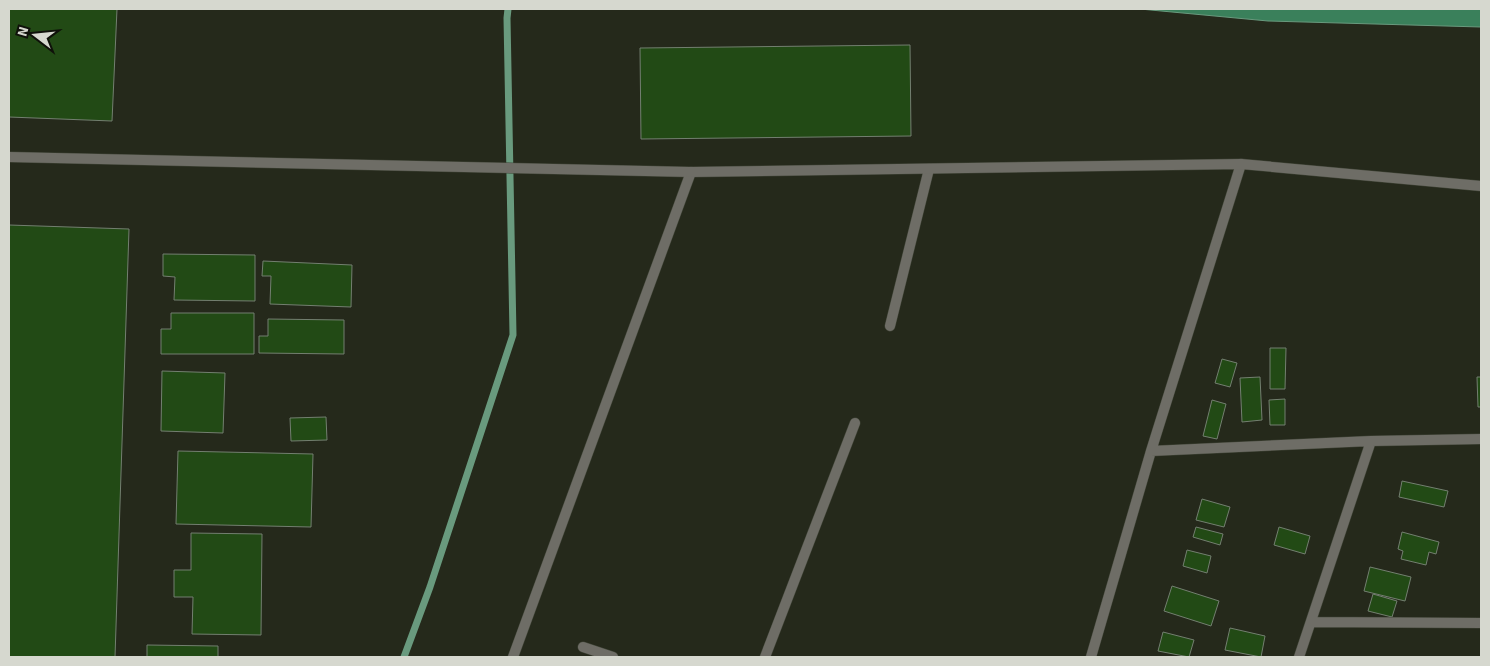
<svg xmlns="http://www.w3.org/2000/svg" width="1490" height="666" font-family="'Source Sans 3',sans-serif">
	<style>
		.water { fill: #3a805b; stroke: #699a7e }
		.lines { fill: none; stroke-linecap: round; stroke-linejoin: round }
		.stream { stroke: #699a7e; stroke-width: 7 }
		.building { fill: #224a15; stroke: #737f70 }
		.service-casing { stroke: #414538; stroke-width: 11 }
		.minor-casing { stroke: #414538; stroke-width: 11 }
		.tertiary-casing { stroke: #414538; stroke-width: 11 }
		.service { stroke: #6e6d66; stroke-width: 10 }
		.minor { stroke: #6e6d66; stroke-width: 10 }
		.tertiary { stroke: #6e6d66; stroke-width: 10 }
	</style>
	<rect width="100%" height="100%" fill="#25291b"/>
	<path class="water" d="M1140 9H1481V27L1268 21Z"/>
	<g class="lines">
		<path class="stream" d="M404 657 430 587 513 335 507 18 508 9"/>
	</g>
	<path class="building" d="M9 9H117L112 121 9 117Z
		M910 45 911 136 641 139 640 48Z
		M9 225 129 229 115 657H9Z
		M163 254 255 255V301L174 300 175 277 163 276Z
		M263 261 352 265 351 307 270 304 271 276H262Z
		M171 313H254V354H161V329H171Z
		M268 319 344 320V354L259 353V336H268Z
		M1270 348H1286L1285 389H1270Z
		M1222 359 1237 363 1230 387 1215 383Z
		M162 371 225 373 223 433 161 431Z
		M1260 377 1262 420 1242 422 1240 378Z
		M1477 377H1481V407H1478Z
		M1285 399V425H1270L1269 400Z
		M1212 400 1226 404 1217 439 1203 436Z
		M326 417 327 440 291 441 290 418Z
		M178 451 313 454 311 527 176 524Z
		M1402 481 1448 491 1444 507 1399 497Z
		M1202 499 1230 507 1224 527 1196 520Z
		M1196 527 1223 534 1220 545 1193 537Z
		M1279 527 1310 536 1305 554 1274 545Z
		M1402 532 1439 542 1436 554 1429 552 1426 565 1401 559 1403 551 1398 549Z
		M191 533 262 534 261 635 192 634 193 597H174V570H191Z
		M1187 550 1211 556 1207 573 1183 566Z
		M1370 567 1411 577 1405 601 1364 591Z
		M1172 586 1219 601 1211 626 1164 611Z
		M1373 594 1397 601 1392 617 1368 611Z
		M1230 628 1265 636 1261 657 1225 650Z
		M1163 632 1194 640 1189 657 1158 651Z
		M147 645 218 646V657H147Z"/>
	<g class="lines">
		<defs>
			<path id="service" d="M890 326 929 169
				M583 647 613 657
				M765 657 855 423"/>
			<path id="minor" d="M1151 451 1371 441 1481 439
				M1311 622 1481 623
				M513 657 691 172
				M1091 657 1151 451 1241 164
				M1299 657 1371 441"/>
			<path id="tertiary" d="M9 157 691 172 1241 164 1481 186"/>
		</defs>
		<use href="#service" class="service-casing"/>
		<use href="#minor" class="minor-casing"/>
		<use href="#tertiary" class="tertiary-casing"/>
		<use href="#service" class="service"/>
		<use href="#minor" class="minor"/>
		<use href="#tertiary" class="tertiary"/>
	</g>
	<rect width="1490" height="666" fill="none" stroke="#d6d8cf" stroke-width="20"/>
	<g transform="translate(35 35) rotate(286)" stroke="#0f110a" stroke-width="4" paint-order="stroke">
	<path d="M0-4L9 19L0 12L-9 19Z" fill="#d6d8cf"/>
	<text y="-8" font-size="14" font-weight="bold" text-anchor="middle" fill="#d6d8cf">N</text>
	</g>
</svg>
